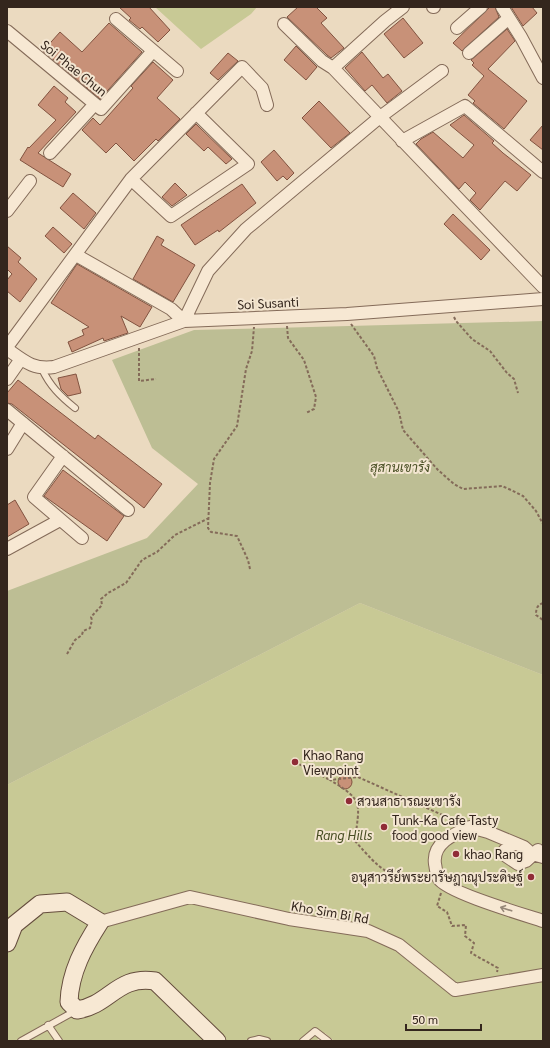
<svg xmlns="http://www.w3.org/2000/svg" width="550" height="1048" font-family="Georgia,Sarabun,serif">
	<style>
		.green { fill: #c8c995 }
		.cemetery { fill: #bdbe94 }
		.building { fill: #c89178; stroke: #825340 }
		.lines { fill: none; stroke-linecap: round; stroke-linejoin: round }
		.lane-casing { stroke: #846b59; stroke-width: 8 }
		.street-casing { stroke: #846b59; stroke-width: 14 }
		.secondary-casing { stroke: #654d3d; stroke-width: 19 }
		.path { stroke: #846b59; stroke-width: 2; stroke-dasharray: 3 2; stroke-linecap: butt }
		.lane { stroke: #f7e8d3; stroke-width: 6 }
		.street { stroke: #f7e8d3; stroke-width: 12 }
		.secondary { stroke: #f7e8d3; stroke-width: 17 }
		.oneway { stroke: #968778 }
		.poi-dot { fill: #902c37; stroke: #f3e5d0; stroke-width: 1.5 }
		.labels { text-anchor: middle; stroke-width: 4; stroke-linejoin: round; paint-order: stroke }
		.street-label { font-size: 13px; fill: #34261d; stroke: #f3e5d0 }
		.park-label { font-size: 13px; font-style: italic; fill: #494f24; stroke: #f3e5d0 }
		.poi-label { font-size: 13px; fill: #34261d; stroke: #f3e5d0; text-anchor: start }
	</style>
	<rect width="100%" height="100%" fill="#ebdac0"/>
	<path class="green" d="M155 7H257L251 14 201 49Z
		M360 603 543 675V1041H334L325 1033 316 1041H7V785Z"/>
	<path class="cemetery" d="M543 321V675L360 603 7 785V591L147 538 198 484 152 448 112 360 194 330Z"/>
	<path class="building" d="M119 7H149L170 30 158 42 142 27 140 29 129 20 131 18Z
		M298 7H316L327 18 321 23 344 48 331 58 327 55 287 17Z
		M490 7H495L499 17 462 51 453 43Z
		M511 7H532L537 13 523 26Z
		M403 18 423 43 404 58 384 34Z
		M109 23 142 52 100 99 43 51 60 32 82 52Z
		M507 29 515 41 488 69 527 101 504 129 473 103 475 101 468 95 484 76 472 65 474 63 471 60Z
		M296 46 317 67 306 80 284 60Z
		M362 52 383 78 388 74 402 91 387 103 372 85 365 91 345 68Z
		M228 53 238 61 218 80 210 73Z
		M153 62 173 80 157 98 180 119 158 141 156 139 134 161 116 143 106 153 82 130 93 118 100 125 133 88 131 86Z
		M54 86 68 98 65 102 76 112 38 153 71 174 63 187 20 160 28 147 29 148 56 120 38 105Z
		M319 101 350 133 331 148 302 118Z
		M464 115 494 141 492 143 503 153 531 175 517 191 505 181 480 210 470 200 476 193 465 182 459 189 416 144 421 139 433 132 463 158 474 145 450 125Z
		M196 124 232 159 226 164 208 147 204 151 186 134Z
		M543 125V150L530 140Z
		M274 150 294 173 287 180 283 176 277 181 261 162Z
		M175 183 187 195 172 206 162 197Z
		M242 184 256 203 219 232 218 230 195 245 181 225Z
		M73 193 96 213 84 229 60 208Z
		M453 214 490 250 481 260 444 224Z
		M53 227 72 244 64 253 45 236Z
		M157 236 164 240 161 245 195 265 173 302 133 279Z
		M7 246 21 258 18 262 37 279 20 302 7 291V280L12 274 7 269Z
		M77 264 152 307 140 327 121 316 128 333 104 341 103 338 72 352 68 342 84 335 82 330 89 327 51 303Z
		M76 374 81 393 68 396 61 389 58 378Z
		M18 380 95 439 98 435 162 484 144 508 12 404 7 403V393Z
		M63 470 124 516 107 541 44 496Z
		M15 500 29 524 7 537V505Z
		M338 782a7 7 0 1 1 14 0a7 7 0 1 1-14 0Z"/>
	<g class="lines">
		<defs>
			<path id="lane" d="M42 369C50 386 60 396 75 408
				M48 1025 59 1041
				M21 1041 75 1011
				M251 1041 259 1039 267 1041
				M303 1041 315 1031 328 1041"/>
			<path id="street" d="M433 7H434
				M502 7 521 37 543 78
				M116 19 177 71
				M284 24 322 61 333 68 543 287
				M457 28 481 7
				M7 31 101 109 153 51
				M469 53 509 18
				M333 68 385 21 403 7
				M402 141 465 106 543 172
				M50 153 94 105
				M131 179 171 216 248 164 196 113
				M7 211 30 181
				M76 255 171 309 184 321 208 271 246 229 380 117 442 71
				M7 347 131 179 242 67 262 88 267 105
				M7 349C24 361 33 370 54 367L184 321 347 314 543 299
				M7 379 21 359
				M7 410 128 510
				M7 449 23 423
				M63 456 34 497 82 538
				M7 549 60 520
				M513 843 504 851 506 856 518 864 526 861 538 850
				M543 857 532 854 524 847 488 832 470 827C454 834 432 843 435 864 436 868 436 875 439 879 446 892 525 915 543 921
				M100 922 190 897 289 919 368 931 399 945 455 990 543 975"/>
			<path id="secondary" d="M7 943 14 925 40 904 67 902 100 922C84 947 70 972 69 1002L77 1010C110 1005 117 975 155 981L217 1041"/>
		</defs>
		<use href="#lane" class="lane-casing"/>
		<use href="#street" class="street-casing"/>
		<use href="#secondary" class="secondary-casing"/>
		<path class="path" d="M454 317 456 321 472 339 490 351 507 373 514 379 518 393
			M351 324 374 356 377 368 399 412 403 430 438 470 454 484 463 489 502 486 511 490 523 496 536 511 543 524
			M287 326 288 338 304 360 316 397 314 409 306 413
			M139 348V381L156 379
			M250 569 248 560 237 536 211 532 208 528 210 483 214 459 237 426 246 369 252 351 254 327
			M543 603C537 605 536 609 536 615L543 620
			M67 654 75 640 82 635 83 631 90 628 92 620 91 617 102 605 101 599 108 593 126 583 142 560 157 552 175 535 209 518
			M295 762 330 780
			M429 879C389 881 380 869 355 841 359 803 365 801 330 780L358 777 458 822
			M441 893 437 906 447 912 452 926 466 925 465 936 474 943 471 953 498 968 497 972"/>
		<use href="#lane" class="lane"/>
		<use href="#street" class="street"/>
		<use href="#secondary" class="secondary"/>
	</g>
	<defs><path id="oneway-shaft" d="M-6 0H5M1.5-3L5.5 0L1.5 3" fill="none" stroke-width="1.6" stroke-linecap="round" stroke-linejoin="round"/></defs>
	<use class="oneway" href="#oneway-shaft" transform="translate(506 909) rotate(-162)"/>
	<g class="poi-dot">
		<circle cx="295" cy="762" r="4"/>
		<circle cx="349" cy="801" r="4"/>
		<circle cx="384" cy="827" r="4"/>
		<circle cx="456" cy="854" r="4"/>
		<circle cx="531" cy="877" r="4"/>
	</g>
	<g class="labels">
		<g class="street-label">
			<text transform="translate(74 68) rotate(39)" y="5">Soi Phae Chun</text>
			<text transform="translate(268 303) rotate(-3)" y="5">Soi Susanti</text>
			<text transform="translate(330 912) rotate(10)" y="5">Kho Sim Bi Rd</text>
		</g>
		<g class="park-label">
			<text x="400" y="472">สุสานเขารัง</text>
			<text x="344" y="840">Rang Hills</text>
		</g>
		<g class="poi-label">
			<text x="303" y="760">Khao Rang<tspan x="303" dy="15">Viewpoint</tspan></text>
			<text x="357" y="806">สวนสาธารณะเขารัง</text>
			<text x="392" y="825">Tunk-Ka Cafe Tasty<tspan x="392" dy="15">food good view</tspan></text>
			<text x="464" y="859">khao Rang</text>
			<text x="523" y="882" text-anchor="end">อนุสาวรีย์พระยารัษฎาณุประดิษฐ์</text>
		</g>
	</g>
	<rect width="550" height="1048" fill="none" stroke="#34261d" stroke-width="16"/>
	<path d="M406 1024v6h75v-6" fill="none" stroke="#34261d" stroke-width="2"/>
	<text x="412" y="1024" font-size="12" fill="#34261d" stroke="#f3e5d0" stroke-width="3" paint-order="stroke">50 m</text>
</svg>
